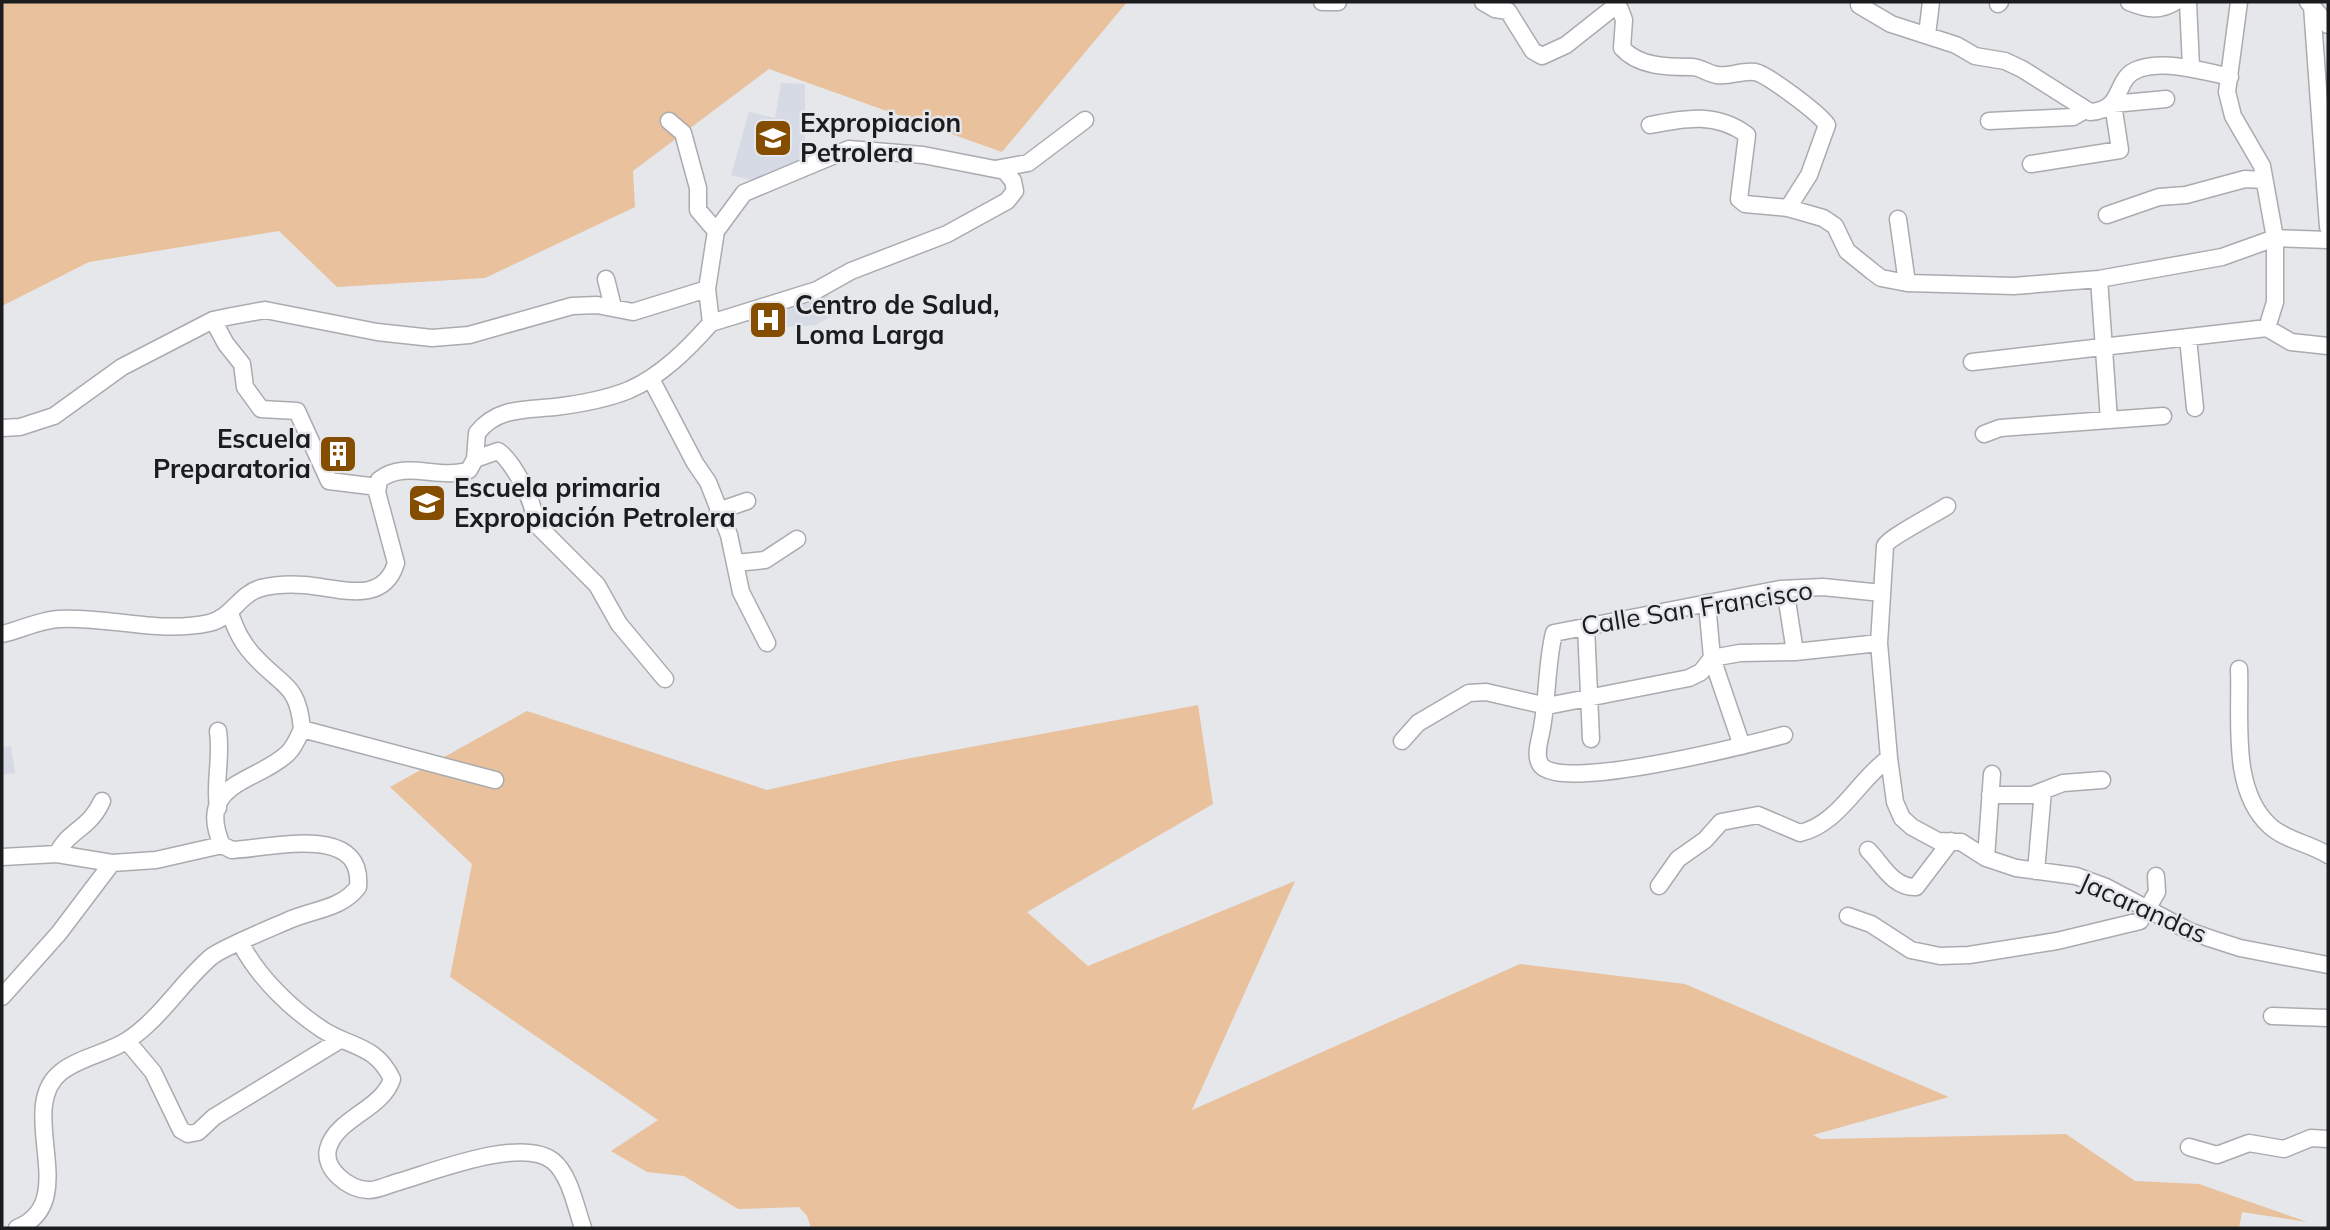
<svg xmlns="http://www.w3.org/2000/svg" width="2330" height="1230" font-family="Mulish,sans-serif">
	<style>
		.built { fill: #d5dae5 }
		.green { fill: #e9c19d }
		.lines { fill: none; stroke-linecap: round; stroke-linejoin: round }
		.minor-casing { stroke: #aaabaf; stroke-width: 19 }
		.minor { stroke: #fff; stroke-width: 16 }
		.labels { text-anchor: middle; stroke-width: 5; stroke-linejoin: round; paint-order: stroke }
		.poi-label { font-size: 26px; font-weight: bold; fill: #1b1c1d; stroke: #e5e7eb; text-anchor: start }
		.street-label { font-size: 26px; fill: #1b1c1d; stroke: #e5e7eb }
	</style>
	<rect width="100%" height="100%" fill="#e5e7eb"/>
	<path class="built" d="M781 83 805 84V159L770 172 760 182 731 175 749 112 775 118Z
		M827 290 837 314 815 325 787 327 779 304Z
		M11 746 15 773 2 775V748Z"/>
	<path class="green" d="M2 2H1127L1002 152 769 69 633 171 635 207 485 278 337 287 279 231 89 262 2 306Z
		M1198 705 1213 804 1027 912 1088 966 1295 881 1192 1110 1520 964 1685 984 1949 1097 1813 1135 1821 1139 2066 1134 2135 1181 2199 1184 2307 1222 2242 1212 2239 1228H811L807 1216 799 1207 738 1209 684 1176 647 1172 611 1151 658 1120 450 977 472 864 390 787 527 711 767 790 890 762Z"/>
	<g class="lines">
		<defs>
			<path id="minor" d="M1322 2H1338
				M1483 2 1495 9 1508 11 1533 51 1542 56 1566 45 1614 7 1620 9 1624 20 1622 48C1639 67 1668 67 1692 67 1700 67 1709 74 1717 75 1730 77 1742 70 1755 72 1767 74 1820 114 1827 125L1809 175 1788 208
				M2129 2C2146 9 2159 12 2175 2
				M2188 2 2191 67
				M2239 2 2227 92 2233 116 2262 166 2275 238V302L2267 328
				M2308 2 2312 6 2328 227
				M1998 4 2000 2
				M1859 5 1891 24 1956 45 1975 56 2005 61 2022 69 2090 112C2126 110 2113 77 2139 69 2165 60 2204 71 2230 77
				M2312 6 2328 25
				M1927 35 1931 2
				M669 121 683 133 698 188V210L716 231 707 289 711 323
				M1989 121 2073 117 2085 110
				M1650 125C1685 118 1717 112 1747 135L1739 199 1745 204 1788 208 1823 218 1835 226 1847 251 1873 272 1881 278 1907 283 2014 286 2099 279 2222 257 2275 238 2328 240
				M2031 164 2120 150 2113 104 2166 99
				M995 169 1028 163 1085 120
				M2107 215 2159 197 2186 195 2245 179 2263 180
				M1898 219 1907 283
				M606 279 613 307
				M2099 279 2109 420
				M213 320 226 344 242 364 245 387 261 409 297 411 329 481 378 487
				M711 323 817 290 851 271 947 234 1007 201 1015 191 1013 181 1005 171 923 155 849 149 744 193 716 231
				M2188 338 2195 408
				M1972 362 2267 328 2291 342 2328 346
				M651 379 695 463 708 482 729 535 741 592 767 643
				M2 428 20 427 54 416 122 367 213 320 232 316 265 310 377 332 432 338 469 335 572 306 597 305 633 312 707 289
				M1984 434 2000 428 2163 416
				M475 459 498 451C512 460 537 505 534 522L597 585 619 624 665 679
				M1947 506C1935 514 1888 538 1885 546L1879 643 1889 758 1895 802 1902 818 1912 827 1938 841 1961 842 1986 858 2016 868 2076 876 2106 887 2189 931 2212 939 2240 948 2328 965
				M718 511 747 501
				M736 563 765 560 797 539
				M1780 589 1787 601 1795 652
				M1707 603 1712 658 1742 746
				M1586 626 1591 739
				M2 634C20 630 40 620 59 619 108 616 159 634 209 623 232 618 239 594 261 588 273 585 291 584 304 585 336 587 383 607 396 563L377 492 379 480C406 459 439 481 469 470L475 459 477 433C497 407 526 410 555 407 579 404 607 399 629 390 661 376 688 349 711 323
				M2239 669C2241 718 2230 790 2270 826 2285 840 2311 844 2328 855
				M302 729 495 780
				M1784 735C1750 744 1557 794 1540 764 1535 755 1539 743 1541 733 1548 700 1546 665 1554 633L1780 589 1823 587 1882 593
				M1402 741 1418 723 1469 693 1486 692 1547 706 1689 678 1701 672 1712 658 1740 653 1795 652 1879 643
				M1990 795H2032L2063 783 2102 780
				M218 808C214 782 222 758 218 731
				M1868 850C1882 864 1893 888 1916 887L1951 841
				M57 854C69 829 89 830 102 801
				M2 857 57 854 112 863 156 860 222 845
				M1986 858 1992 774
				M2036 871 2043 791
				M1659 886 1678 859 1705 840 1721 822 1758 815 1800 833C1839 824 1858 780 1889 758
				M1848 916 1871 924 1911 950 1940 956 1969 955 2057 941 2140 921 2157 892 2156 876
				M241 944C259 978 291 1009 323 1030 352 1048 376 1045 392 1079 382 1110 336 1118 328 1149 323 1169 348 1189 368 1190 376 1191 390 1184 398 1182 433 1172 522 1136 553 1161 570 1175 576 1208 583 1228
				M2 997 59 933 112 863
				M2272 1016 2328 1018
				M127 1041 153 1072 181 1130 188 1134 198 1132 214 1117 340 1040
				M2189 1147 2217 1155 2249 1143 2284 1149 2311 1138 2328 1139
				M17 1228C83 1202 14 1109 61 1072 80 1057 108 1053 128 1040 161 1018 181 983 211 957 222 948 271 928 287 921 311 910 342 909 358 887 364 823 272 848 232 850L222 845C194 782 259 782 288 753 295 746 298 738 302 729 298 684 283 687 257 659 243 645 236 631 230 613"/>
		</defs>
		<use href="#minor" class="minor-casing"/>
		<use href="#minor" class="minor"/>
	</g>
	<defs>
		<symbol id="school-square" viewBox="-11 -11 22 22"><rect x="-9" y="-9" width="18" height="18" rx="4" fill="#854d00" stroke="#e5e7eb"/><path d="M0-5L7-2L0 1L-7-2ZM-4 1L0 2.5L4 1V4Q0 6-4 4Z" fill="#fff"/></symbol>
		<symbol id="hospital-square" viewBox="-11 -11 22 22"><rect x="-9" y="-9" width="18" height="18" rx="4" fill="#854d00" stroke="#e5e7eb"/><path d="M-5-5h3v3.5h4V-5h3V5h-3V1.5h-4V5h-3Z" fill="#fff"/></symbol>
		<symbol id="building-square" viewBox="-11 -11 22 22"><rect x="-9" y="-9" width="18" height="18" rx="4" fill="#854d00" stroke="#e5e7eb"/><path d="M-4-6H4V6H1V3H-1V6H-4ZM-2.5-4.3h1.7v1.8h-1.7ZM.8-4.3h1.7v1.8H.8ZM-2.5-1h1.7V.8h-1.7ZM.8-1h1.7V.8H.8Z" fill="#fff"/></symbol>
	</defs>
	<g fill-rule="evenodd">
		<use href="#school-square" x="751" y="116" width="44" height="44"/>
		<use href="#hospital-square" x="746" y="298" width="44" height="44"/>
		<use href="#building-square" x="316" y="432" width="44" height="44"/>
		<use href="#school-square" x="405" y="481" width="44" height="44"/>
	</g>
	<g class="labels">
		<g class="poi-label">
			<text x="800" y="132">Expropiacion<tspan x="800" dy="30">Petrolera</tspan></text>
			<text x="795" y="314">Centro de Salud,<tspan x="795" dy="30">Loma Larga</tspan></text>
			<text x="311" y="448" text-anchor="end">Escuela<tspan x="311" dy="30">Preparatoria</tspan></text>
			<text x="454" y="497">Escuela primaria<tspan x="454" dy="30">Expropiación Petrolera</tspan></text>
		</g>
		<g class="street-label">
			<text transform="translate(1697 608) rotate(-9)" y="9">Calle San Francisco</text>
			<text transform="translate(2143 908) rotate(24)" y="9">Jacarandas</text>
		</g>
	</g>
	<rect width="2330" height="1230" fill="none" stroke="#1b1c1d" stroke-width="7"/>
</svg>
